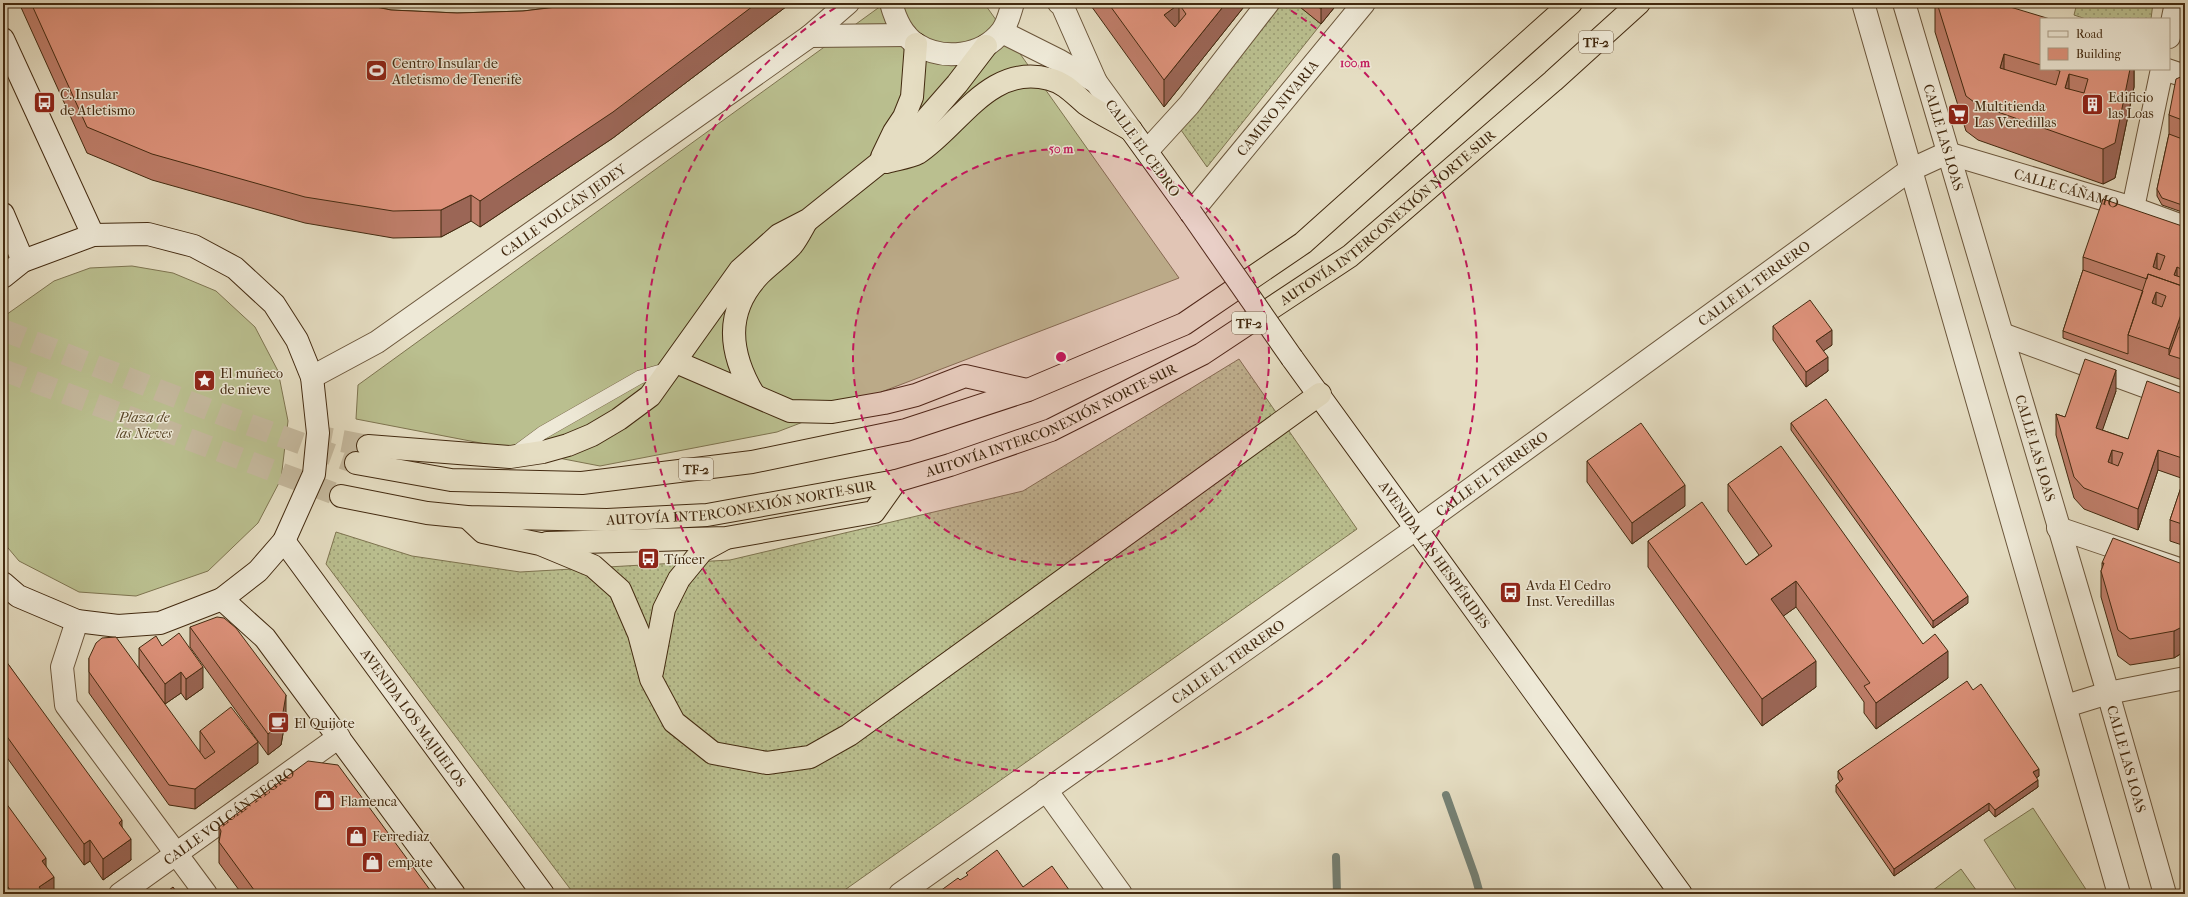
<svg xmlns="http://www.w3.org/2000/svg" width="2188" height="897" font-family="'IM FELL French Canon',serif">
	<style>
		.grass { fill: url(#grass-dots); stroke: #7e7450 }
		.garden { fill: #babf8f; stroke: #7e7450 }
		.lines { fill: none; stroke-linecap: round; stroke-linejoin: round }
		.stream { stroke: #758175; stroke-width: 8 }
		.highway-tunnel { stroke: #c5b99e; stroke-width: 22; stroke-dasharray: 22 11; stroke-linecap: butt }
		.lane-casing { stroke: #6c573c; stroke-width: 14 }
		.street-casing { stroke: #6c573c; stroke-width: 24 }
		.secondary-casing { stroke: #432a10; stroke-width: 24 }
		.highway-casing { stroke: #432a10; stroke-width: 24 }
		.lane { stroke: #eee9d7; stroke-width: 13 }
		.street { stroke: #eee9d7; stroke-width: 22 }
		.secondary { stroke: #eee9d7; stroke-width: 22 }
		.highway { stroke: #e5ddc2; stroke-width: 22 }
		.secondary-bridge-casing { stroke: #432a10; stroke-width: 24; stroke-linecap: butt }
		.secondary-bridge { stroke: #eee9d7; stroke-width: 22 }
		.wall { fill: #bf7e6a; stroke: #432a10 }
		.shaded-wall { fill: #9b6656; stroke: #432a10 }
		.building { fill: #de927b; stroke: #432a10; fill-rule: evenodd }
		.ring { fill: none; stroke: #c2185b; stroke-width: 2; stroke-dasharray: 7 5 }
		.labels { text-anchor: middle; stroke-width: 3; stroke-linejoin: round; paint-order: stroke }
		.shield { fill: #eee9d7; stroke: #76634c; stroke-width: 1 }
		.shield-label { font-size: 13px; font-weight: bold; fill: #432a10 }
		.poi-label { font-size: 14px; fill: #432a10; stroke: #eee9d7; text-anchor: start }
		.street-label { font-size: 14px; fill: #432a10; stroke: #eee9d7 }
		.park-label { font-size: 14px; font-style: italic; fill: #5b4829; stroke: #eee9d7 }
		.centre { fill: #c2185b; stroke: #eee9d7; stroke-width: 2 }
		.ring-label { font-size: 12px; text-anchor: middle; font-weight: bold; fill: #c2185b; stroke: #eee9d7; stroke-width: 3; stroke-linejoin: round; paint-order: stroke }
	</style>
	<defs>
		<pattern id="grass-dots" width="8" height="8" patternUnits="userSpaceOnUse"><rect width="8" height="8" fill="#babf8f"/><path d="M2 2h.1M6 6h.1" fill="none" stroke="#999b73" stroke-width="1.8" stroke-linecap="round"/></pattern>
	</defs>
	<rect width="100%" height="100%" fill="#e5ddc2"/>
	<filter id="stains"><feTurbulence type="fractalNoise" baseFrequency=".005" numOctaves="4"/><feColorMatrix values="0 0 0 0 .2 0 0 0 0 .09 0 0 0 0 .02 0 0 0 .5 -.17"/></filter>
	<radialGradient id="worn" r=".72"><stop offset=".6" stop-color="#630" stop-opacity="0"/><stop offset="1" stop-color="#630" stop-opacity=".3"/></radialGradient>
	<path class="grass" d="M1283 3H1295L1321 24 1207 167 1181 130Z
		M2077 3H2153L2151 19H2086L2074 15Z
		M1239 359 1357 529 839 894H574L326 564 336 532 412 556 520 572 730 560 1023 491Z"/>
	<path class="garden" d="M885 3H984L1179 278 777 432 600 466 356 419 358 385Z
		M132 266 173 273 216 291 255 327 278 371 288 421 281 479 258 523 208 571 136 596 79 592 19 561 3 542V317L54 281 90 268Z
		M2033 808 2089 894H2019L1984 840Z
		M1961 869 1979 894H1928Z"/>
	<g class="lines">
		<path class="stream" d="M1446 795 1475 876 1480 894
			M1336 857 1337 894"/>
		<path class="highway-tunnel" d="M3 330 236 420 356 463
			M3 370 341 496
			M310 435 368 446"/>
		<defs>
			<path id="lane" d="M515 453 542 433 640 377 668 369"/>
			<g id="street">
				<path d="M891 3C895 18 902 35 916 44 943 61 982 57 1002 31 1008 23 1010 12 1013 3"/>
				<path d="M1059 3 1062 5 1096 82 1131 130"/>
				<path d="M1863 3 2119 894"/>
				<path id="s1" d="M1904 3 2108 693 2165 894"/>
				<path d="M1002 32 1058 60 1096 82"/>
				<path d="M810 36 906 35"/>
				<path d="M2169 37 2176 3"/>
				<path d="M2164 69 2185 76"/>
				<path d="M1147 151 1189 105 1268 3"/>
				<path d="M2133 208 2162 69"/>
				<path id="s2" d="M1191 213 1364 3"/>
				<path d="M2002 334 2185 401"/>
				<path id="s3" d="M312 377 377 342 810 36 848 3"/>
				<path d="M2058 528 2185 571"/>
				<path d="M77 621 62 667 66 705 206 894"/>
				<path d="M2066 706 2108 693 2185 678"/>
				<path d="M1046 790 1121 894"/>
				<path id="s4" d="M120 894 339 737"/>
				<path id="s5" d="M900 894 1417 528 1910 170 1947 153 2133 208 2185 227"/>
			</g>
			<g id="secondary">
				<path d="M3 39 93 235"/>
				<path d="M1131 130 1191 213"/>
				<path d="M3 214 23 261"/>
				<path d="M3 277 23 261 93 235 148 234 194 246 235 268 274 304 297 340 312 377 318 433 314 474 284 541 258 571 222 599 160 623 118 626 77 621 18 596 3 583"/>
				<path id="s6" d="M1292 358 1681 894"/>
				<path id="s7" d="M284 541 543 894"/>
				<path d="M222 599 265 638 454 894"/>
			</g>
			<g id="highway">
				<path d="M882 157 894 132 904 117 912 97 916 44"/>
				<path d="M886 162C895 159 909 158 918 153 959 126 990 63 1049 79 1065 83 1074 94 1086 104 1100 114 1116 121 1131 130"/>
				<path d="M676 362 790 411 832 412 884 403 916 395 965 376 1027 390"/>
				<path d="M754 395C729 353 724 311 760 274 770 264 782 256 792 245 797 239 802 229 806 222"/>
				<path d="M368 446 510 457 543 452 568 445 592 435 619 419 650 396 740 270 779 235 808 220 908 140 957 84 986 46"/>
				<path d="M356 463 451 480 582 483 752 462 906 430 1028 390 1184 324 1303 243 1571 3"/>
				<path id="s8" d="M341 496 427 513 467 517 607 520 707 515 896 481 950 465 1051 430 1202 354 1350 256 1553 81 1639 3"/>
				<path d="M467 517 483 532 540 544 593 566 620 590 639 634 651 679 674 722 713 753 767 763 810 757 849 735 1320 394"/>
				<path d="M547 543 726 538 874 512 896 481"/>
				<path d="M652 672 664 609 679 579 702 551 724 539"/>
			</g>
		</defs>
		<use href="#lane" class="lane-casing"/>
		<use href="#street" class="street-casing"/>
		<use href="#secondary" class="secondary-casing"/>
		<use href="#highway" class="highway-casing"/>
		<use href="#lane" class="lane"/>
		<use href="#street" class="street"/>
		<use href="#secondary" class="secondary"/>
		<use href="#highway" class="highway"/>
		<defs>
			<path id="secondary-bridge" d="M1191 213 1292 358"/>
		</defs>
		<use href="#secondary-bridge" class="secondary-bridge-casing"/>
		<use href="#secondary-bridge" class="secondary-bridge"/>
	</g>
	<path class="wall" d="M19 3H356L391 10 457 13 523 11 590 3H791L613 138 480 227 471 221 441 237 393 238 305 223 152 180 87 153Z
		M1089 3H1247L1164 107Z
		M1295 3H1338L1321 24Z
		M1935 3H1997L2041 19V69H2134V87L2115 178 2103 184 1978 140 1966 131 1935 32Z
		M2185 75V213L2162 205 2157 196V189L2169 134V115Z
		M2185 227V381L2063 338V331L2083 270V257Z
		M1773 326 1832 345 1823 351 1828 371 1806 387 1773 340Z
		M2116 391 2102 430 2128 439 2185 395V546L2170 541V520L2184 479 2158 470 2138 530 2084 509 2074 498 2056 435V414L2065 417Z
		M1791 423 1968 603 1933 628 1791 430Z
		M1587 461 1685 506 1632 544 1587 482Z
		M1728 484 1923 644 1948 678 1876 729 1864 713V702L1796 607 1783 616 1816 687 1762 726 1648 567V541L1746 565 1759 555 1728 511Z
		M2102 563 2185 565 2184 652 2174 658 2130 665 2118 656 2101 597V571L2102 568Z
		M190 627 286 716 281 745 268 755 190 647Z
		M162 646 203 688 186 700 181 693 165 704 139 668V648Z
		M3 657 122 827 131 860 103 880 90 861 84 865 3 752Z
		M89 658 200 752V731L258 763 195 809 169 805 89 693Z
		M1973 690 2039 776 2036 778 2038 787 1995 817 1989 810 1894 876 1836 792V785L1840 782 1838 778V771Z
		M3 799 46 866 54 894H3Z
		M219 827 433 894H242L219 863Z"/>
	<path class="shaded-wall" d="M757 3H791L613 138 480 227V201Z
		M1147 3H1160V12Z
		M1226 3H1247L1164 107V80Z
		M1326 3H1338L1321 24V9Z
		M1179 4V31L1164 41V15Z
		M2004 54V90L2000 68Z
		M2130 69H2134V87L2115 178 2103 184V149Z
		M2069 74V109L2065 88Z
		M471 195V221L441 237V210Z
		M2157 253V274L2153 267Z
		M2177 267V288L2174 275Z
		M2156 292V318L2152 303Z
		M2185 303V331L2169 355V349Z
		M1832 330V345L1816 356V341Z
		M1828 357V371L1806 387V372Z
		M2116 370V391L2096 449V428Z
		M2112 450V470L2108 462Z
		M2158 450V470L2138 530V509Z
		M1685 485V506L1632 544V523Z
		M1796 581V607L1771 625V599Z
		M1968 596V603L1933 628V621Z
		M2185 625V651L2174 658V631Z
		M1948 651V678L1876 729V703Z
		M1816 661V687L1762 726V699Z
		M203 667V688L186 700V679Z
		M181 672V693L165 704V684Z
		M286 695V716L281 745 268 755V734Z
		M258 742V763L195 809V789Z
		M2039 769V776L2033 780V772Z
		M2038 780V787L1995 817V810Z
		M1989 803V810L1894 876V869Z
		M122 820V841L119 823Z
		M131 839V860L103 880V859Z
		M90 840V861L84 865V844Z
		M46 858V879L42 861Z
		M54 877V894H39V887Z"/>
	<path class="building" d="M31 3H356L391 10 457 13 523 11 590 3H757L613 112 480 201 471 195 441 210 393 211 305 197 152 154 87 127Z
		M1108 3H1154L1156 6 1161 3H1226L1164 80ZM1179 4 1186 14 1175 27 1164 15Z
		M1313 3H1326L1321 9Z
		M1937 3H1997L2050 19H2041V65L2004 54 2000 68 2056 85 2060 71 2053 69H2130L2115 143 2103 149 1978 105 1966 96ZM2069 74 2088 79 2084 93 2065 88Z
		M2185 75V121L2169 115 2176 79Z
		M2169 134 2185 140V206L2162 198 2157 189Z
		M2103 199 2185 227V271L2177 267 2174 275 2183 278 2185 273V287L2148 274 2147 279 2083 257ZM2157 253 2165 256 2160 270 2153 267Z
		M2083 270 2143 291 2128 335V354L2063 331Z
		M2148 274 2185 287V303L2169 349 2128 335ZM2156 292 2166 296 2162 307 2152 303Z
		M1810 300 1832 330 1816 341 1828 357 1806 372 1773 326Z
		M2185 326V360L2169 355 2179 327 2184 329Z
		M2085 359 2116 370 2096 428 2128 439 2147 381 2185 395V459L2158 450 2138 509 2084 488 2074 477 2056 414 2065 417ZM2112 450 2123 453 2118 466 2108 462Z
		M1826 399 1968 596 1933 621 1791 423Z
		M1641 423 1685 485 1632 523 1587 461Z
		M1781 446 1923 644 1935 634 1948 651 1876 703 1864 686 1870 683 1796 581 1771 599 1816 661 1762 699 1648 541 1702 502 1746 565 1772 546 1728 484Z
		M2185 475V525L2170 520Z
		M2113 538 2185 565V625L2184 626 2174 631 2130 639 2118 630 2101 571 2104 563H2102Z
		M217 617 224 618 236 628 286 695 281 724 268 734 190 627Z
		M179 633 203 667 186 679 181 672 165 684 139 648 156 636 162 646Z
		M116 637 205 759 215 752 200 731 231 707 258 742 195 789 169 785 89 672V658L96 643 102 638Z
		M3 657 122 820 119 823 131 839 103 859 90 840 84 844 3 731Z
		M1967 681 1973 690 1981 684 2039 769 2033 772 2038 780 1995 810 1989 803 1894 869 1836 785 1843 779 1838 771Z
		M308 761 338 765 433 894H257L219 842 221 831 219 827Z
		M3 799 46 858 42 861 54 877 39 887 44 894H13L3 880Z
		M997 850 1023 887 1052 866 1072 894H936L958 878 960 880 968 875 966 873Z
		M173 887 178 894H164Z"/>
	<circle cx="1061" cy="357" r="208" fill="#c2185b" fill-opacity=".12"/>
	<g class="ring">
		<circle cx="1061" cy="357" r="208"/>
		<path d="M1281 4A416 416 0 1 1 841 4"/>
	</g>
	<defs>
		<symbol id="stadium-square" viewBox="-11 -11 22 22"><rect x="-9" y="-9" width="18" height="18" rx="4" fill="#8f2418" stroke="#eee9d7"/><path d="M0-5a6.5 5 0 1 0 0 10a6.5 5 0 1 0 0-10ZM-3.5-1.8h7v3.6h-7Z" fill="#fff"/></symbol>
		<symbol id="bus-square" viewBox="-11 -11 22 22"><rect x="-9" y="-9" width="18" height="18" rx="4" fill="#8f2418" stroke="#eee9d7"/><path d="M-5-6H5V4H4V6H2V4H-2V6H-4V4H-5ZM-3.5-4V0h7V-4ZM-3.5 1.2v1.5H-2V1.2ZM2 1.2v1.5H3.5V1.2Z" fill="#fff"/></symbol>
		<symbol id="building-square" viewBox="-11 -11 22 22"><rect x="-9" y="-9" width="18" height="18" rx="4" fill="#8f2418" stroke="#eee9d7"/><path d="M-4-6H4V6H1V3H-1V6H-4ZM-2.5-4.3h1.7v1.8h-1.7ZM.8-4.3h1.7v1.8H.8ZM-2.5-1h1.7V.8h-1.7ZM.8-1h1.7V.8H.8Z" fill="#fff"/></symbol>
		<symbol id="supermarket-square" viewBox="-11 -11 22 22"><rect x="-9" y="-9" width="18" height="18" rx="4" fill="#8f2418" stroke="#eee9d7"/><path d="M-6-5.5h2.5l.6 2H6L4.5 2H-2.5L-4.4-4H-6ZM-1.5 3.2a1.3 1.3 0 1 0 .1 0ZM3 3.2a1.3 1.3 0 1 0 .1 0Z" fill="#fff"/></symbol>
		<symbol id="sight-square" viewBox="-11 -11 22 22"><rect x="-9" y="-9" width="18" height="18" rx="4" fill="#8f2418" stroke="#eee9d7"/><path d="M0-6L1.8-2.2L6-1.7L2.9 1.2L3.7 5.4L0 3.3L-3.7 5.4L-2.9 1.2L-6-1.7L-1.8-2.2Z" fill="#fff"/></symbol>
		<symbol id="cafe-square" viewBox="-11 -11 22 22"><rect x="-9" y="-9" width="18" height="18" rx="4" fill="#8f2418" stroke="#eee9d7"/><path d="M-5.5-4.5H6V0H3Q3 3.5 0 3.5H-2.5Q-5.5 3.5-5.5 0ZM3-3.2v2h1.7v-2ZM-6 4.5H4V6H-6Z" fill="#fff"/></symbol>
		<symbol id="shop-square" viewBox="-11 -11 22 22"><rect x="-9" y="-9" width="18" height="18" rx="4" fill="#8f2418" stroke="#eee9d7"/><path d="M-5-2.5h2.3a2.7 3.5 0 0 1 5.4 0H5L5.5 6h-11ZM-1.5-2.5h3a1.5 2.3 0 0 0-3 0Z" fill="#fff"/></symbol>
	</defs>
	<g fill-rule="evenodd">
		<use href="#stadium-square" x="364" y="58" width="25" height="25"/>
		<use href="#bus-square" x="32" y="90" width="25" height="25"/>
		<use href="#building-square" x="2080" y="92" width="25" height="25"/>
		<use href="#supermarket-square" x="1946" y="102" width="25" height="25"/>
		<use href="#sight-square" x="192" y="368" width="25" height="25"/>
		<use href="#bus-square" x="636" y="546" width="25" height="25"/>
		<use href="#bus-square" x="1498" y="580" width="25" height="25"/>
		<use href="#cafe-square" x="266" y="710" width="25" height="25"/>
		<use href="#shop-square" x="312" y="788" width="25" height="25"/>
		<use href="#shop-square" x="344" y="824" width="25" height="25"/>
		<use href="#shop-square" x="360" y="850" width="25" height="25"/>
	</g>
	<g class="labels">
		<g class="shield">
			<rect x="1579" y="31" width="34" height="22" rx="3"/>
			<rect x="1232" y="312" width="34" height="22" rx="3"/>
			<rect x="679" y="458" width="34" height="22" rx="3"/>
		</g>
		<g class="shield-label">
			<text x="1596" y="47">TF-2</text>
			<text x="1249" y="328">TF-2</text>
			<text x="696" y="474">TF-2</text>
		</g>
		<g class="poi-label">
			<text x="392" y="68">Centro Insular de<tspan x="392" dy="16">Atletismo de Tenerife</tspan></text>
			<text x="60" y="99">C. Insular<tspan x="60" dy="16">de Atletismo</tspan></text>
			<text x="2108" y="102">Edificio<tspan x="2108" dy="16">las Loas</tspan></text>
			<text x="1974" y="111">Multitienda<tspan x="1974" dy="16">Las Veredillas</tspan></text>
			<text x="220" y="378">El muñeco<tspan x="220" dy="16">de nieve</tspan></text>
			<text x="664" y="564">Tíncer</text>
			<text x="1526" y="590">Avda El Cedro<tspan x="1526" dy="16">Inst. Veredillas</tspan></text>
			<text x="294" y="728">El Quijote</text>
			<text x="340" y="806">Flamenca</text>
			<text x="372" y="841">Ferrediaz</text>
			<text x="388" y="867">empate</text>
		</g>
		<g class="street-label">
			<text dy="5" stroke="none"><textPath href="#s2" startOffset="136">CAMINO NIVARIA</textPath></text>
			<text dy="5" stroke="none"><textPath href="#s1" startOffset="140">CALLE LAS LOAS</textPath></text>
			<text transform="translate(1143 148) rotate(54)" y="5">CALLE EL CEDRO</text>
			<text dy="5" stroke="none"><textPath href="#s5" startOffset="1408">CALLE CÁÑAMO</textPath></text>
			<text dy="5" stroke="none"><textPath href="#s3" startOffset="302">CALLE VOLCÁN JEDEY</textPath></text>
			<text dy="5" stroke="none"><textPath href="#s8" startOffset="1123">AUTOVÍA INTERCONEXIÓN NORTE-SUR</textPath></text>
			<text dy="5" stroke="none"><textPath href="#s5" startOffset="1050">CALLE EL TERRERO</textPath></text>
			<text dy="5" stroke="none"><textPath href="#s8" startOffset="727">AUTOVÍA INTERCONEXIÓN NORTE-SUR</textPath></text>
			<text dy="5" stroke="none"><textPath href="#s1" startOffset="464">CALLE LAS LOAS</textPath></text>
			<text dy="5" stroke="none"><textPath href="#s5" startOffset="726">CALLE EL TERRERO</textPath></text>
			<text dy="5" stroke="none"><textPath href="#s8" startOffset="403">AUTOVÍA INTERCONEXIÓN NORTE-SUR</textPath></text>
			<text dy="5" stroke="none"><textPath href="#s6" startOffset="243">AVENIDA LAS HESPÉRIDES</textPath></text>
			<text dy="5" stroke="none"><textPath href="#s5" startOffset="402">CALLE EL TERRERO</textPath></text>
			<text dy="5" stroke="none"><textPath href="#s7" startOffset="219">AVENIDA LOS MAJUELOS</textPath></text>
			<text dy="5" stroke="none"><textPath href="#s1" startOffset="788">CALLE LAS LOAS</textPath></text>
			<text dy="5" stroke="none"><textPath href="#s4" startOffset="134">CALLE VOLCÁN NEGRO</textPath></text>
		</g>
		<g class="park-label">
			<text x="144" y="422">Plaza de<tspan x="144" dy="16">las Nieves</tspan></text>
		</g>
	</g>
	<circle cx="1061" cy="357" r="6" class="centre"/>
	<g class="ring-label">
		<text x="1355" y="67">100 m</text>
		<text x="1061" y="153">50 m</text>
	</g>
	<rect width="2188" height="897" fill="none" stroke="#e5ddc2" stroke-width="16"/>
	<rect x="4" y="4" width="2180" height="889" fill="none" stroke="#432a10" stroke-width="2"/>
	<rect x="8" y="8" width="2172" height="881" fill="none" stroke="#432a10"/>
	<rect x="2040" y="18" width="130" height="52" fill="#eee9d7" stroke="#aa9d87"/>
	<rect x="2048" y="31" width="20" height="6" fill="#eee9d7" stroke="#aa9d87"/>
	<text x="2076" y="38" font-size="12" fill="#432a10">Road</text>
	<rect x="2048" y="48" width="20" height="12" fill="#de927b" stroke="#aa9d87"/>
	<text x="2076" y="58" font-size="12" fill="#432a10">Building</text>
	<rect width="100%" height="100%" filter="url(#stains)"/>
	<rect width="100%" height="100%" fill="url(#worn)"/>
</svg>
